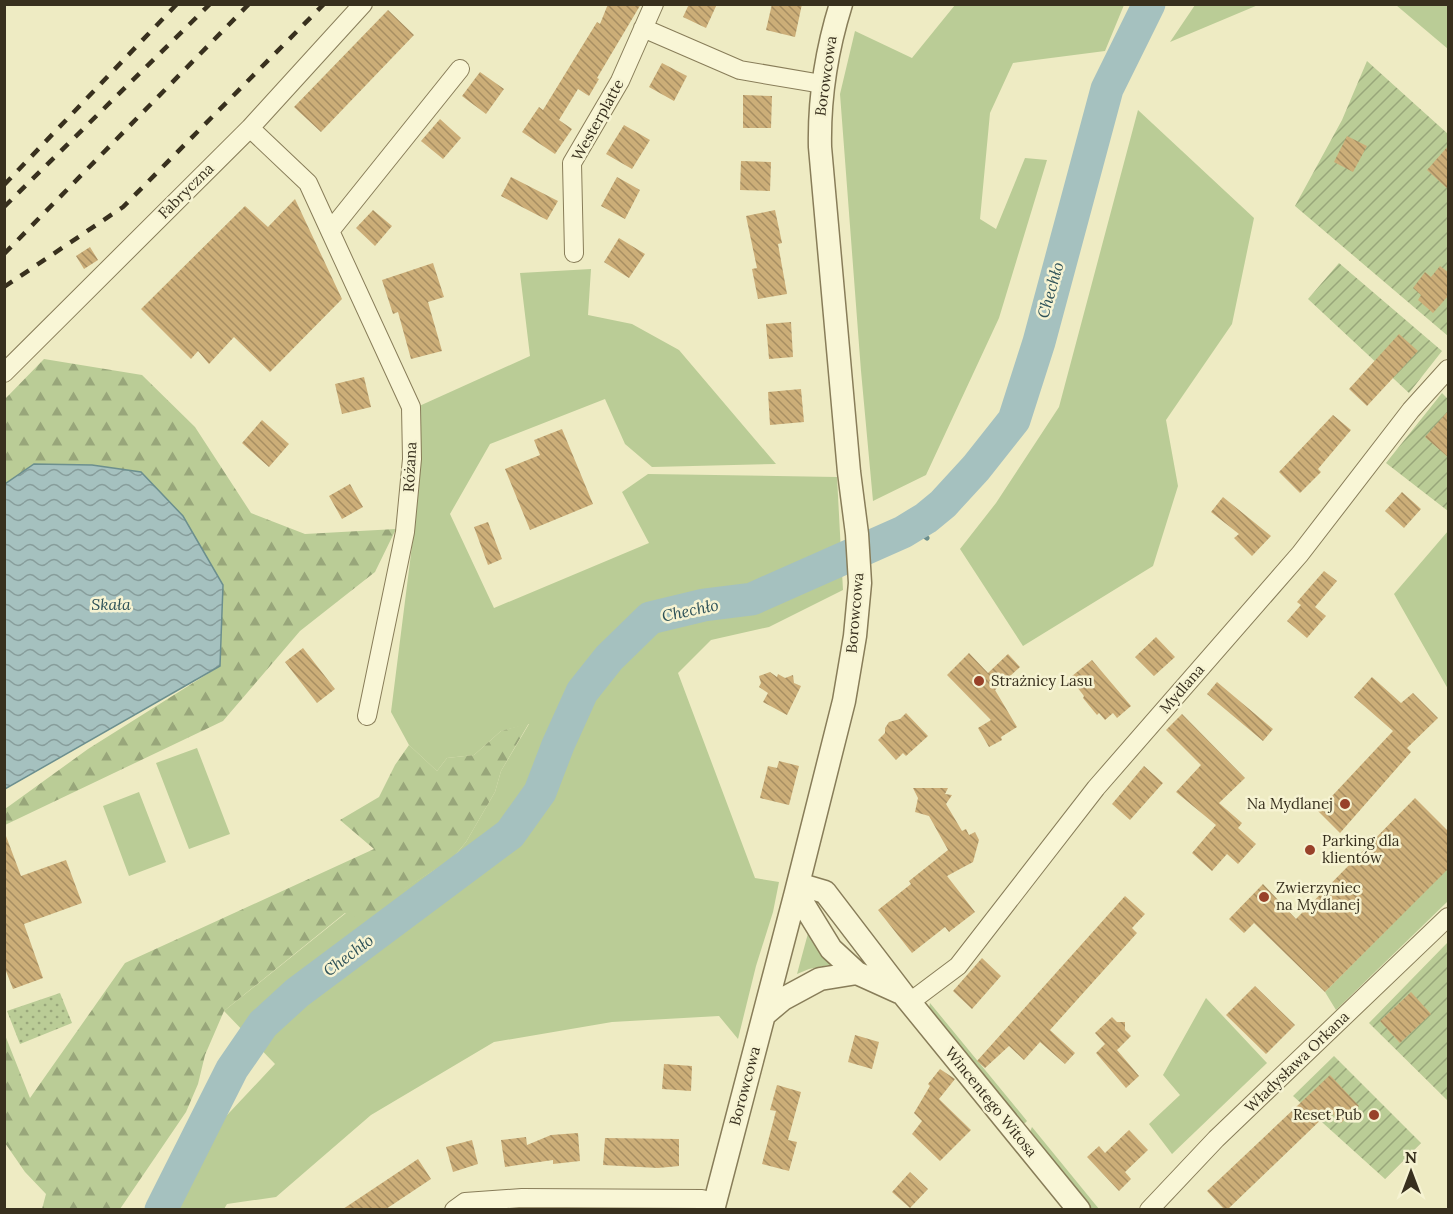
<svg xmlns="http://www.w3.org/2000/svg" width="1453" height="1214" font-family="Lora,serif">
	<style>
		.grass { fill: #bacc96 }
		.forest { fill: url(#forest-firs) }
		.park { fill: url(#park-dots) }
		.garden { fill: url(#garden-furrows) }
		.water { fill: url(#water-waves); stroke: #6c8f8e; stroke-width: 1.5 }
		.lines { fill: none; stroke-linecap: round; stroke-linejoin: round }
		.stream { stroke: #6c8f8e; stroke-width: 5 }
		.river { stroke: #a5c1bf; stroke-width: 33 }
		.building { fill: url(#building-back-hatch) }
		.minor-casing { stroke: #887d59; stroke-width: 20 }
		.tertiary-casing { stroke: #887d59; stroke-width: 25 }
		.minor { stroke: #f9f6d6; stroke-width: 18 }
		.tertiary { stroke: #f9f6d6; stroke-width: 22 }
		.rail { stroke: #38301e; stroke-width: 4.5; stroke-dasharray: 10 10; stroke-linecap: butt }
		.poi-dot { fill: #984129; stroke: #f6f3d2; stroke-width: 2 }
		.labels { text-anchor: middle; stroke-width: 5; stroke-linejoin: round; paint-order: stroke }
		.street-label { font-size: 15px; fill: #38301e; stroke: #f6f3d2 }
		.poi-label { font-size: 15px; fill: #38301e; stroke: #f6f3d2; text-anchor: start }
		.water-label { font-size: 16px; font-style: italic; fill: #2d5158; stroke: #f6f3d2 }
	</style>
	<defs>
		<pattern id="forest-firs" width="22" height="20" patternUnits="userSpaceOnUse" patternTransform="scale(1.5)"><rect width="22" height="20" fill="#bacc96"/><path d="M5 1l3.5 6h-7zM16 11l3.5 6h-7z" fill="#98a67a"/></pattern>
		<pattern id="park-dots" width="8" height="8" patternUnits="userSpaceOnUse" patternTransform="scale(1.5)"><rect width="8" height="8" fill="#bacc96"/><path d="M2 2h.1M6 6h.1" fill="none" stroke="#98a67a" stroke-width="1.8" stroke-linecap="round"/></pattern>
		<pattern id="garden-furrows" width="10" height="10" patternUnits="userSpaceOnUse" patternTransform="scale(1.5)"><rect width="10" height="10" fill="#bacc96"/><path d="M-1 1l2-2M0 10L10 0M9 11l2-2" fill="none" stroke="#98a67a"/></pattern>
		<pattern id="water-waves" width="16" height="10" patternUnits="userSpaceOnUse" patternTransform="scale(1.5)"><rect width="16" height="10" fill="#a5c1bf"/><path d="M0 5q4-4 8 0t8 0" fill="none" stroke="#879d9b"/></pattern>
		<pattern id="building-back-hatch" width="6" height="6" patternUnits="userSpaceOnUse" patternTransform="scale(1.5)"><rect width="6" height="6" fill="#ccae78"/><path d="M-1 5l2 2M0 0l6 6M5-1l2 2" fill="none" stroke="#a78e62"/></pattern>
	</defs>
	<rect width="100%" height="100%" fill="#eeebc3"/>
	<path class="grass" d="M955 5H1124L1105 51 1013 63 990 113 980 219 996 229 1025 158 1047 160 999 318 926 475 873 501 861 371 840 94 855 31 912 58Z
		M1195 5V4L1258 5 1170 42Z
		M1396 5H1448V49Z
		M1138 110 1254 218 1232 324 1166 420 1178 486 1153 566 1023 646 960 549 996 503 1059 407Z
		M591 269 588 315 632 324 679 350 776 464 652 467 625 444 605 399 490 444 450 514 494 608 649 543 622 492 648 474 837 477 843 590 769 627 711 640 678 673 755 878 779 882 773 912 756 966 738 1039 719 1016 612 1022 494 1042 371 1115 276 1197 227 1204 224 1209 172 1210 214 1129 275 1064 224 1011 346 913 403 889 452 859 466 842 495 792 501 771 529 724 501 731 474 755 447 758 437 771 409 745 391 712 415 522 417 407 530 356 520 273Z
		M1448 531V689L1394 594Z
		M197 748 230 834 189 849 156 763Z
		M139 792 166 862 129 876 103 806Z
		M1448 868V901L1336 1010 1325 992Z
		M810 926 838 963 809 969 797 974Z
		M1206 998 1267 1063 1172 1154 1149 1124 1180 1095 1163 1075Z
		M930 1003 1027 1121 1025 1123H1020L929 1008Z
		M1032 1127 1099 1209H1091L1029 1134Z"/>
	<path class="forest" d="M44 359 142 375 195 427 251 513 305 534 396 529 375 572 300 631 223 721 5 825V809L88 749 220 666 223 584 141 472 92 465 34 464 5 484V399Z
		M529 723 501 771 495 792 466 842 452 859 404 889V904L380 925 345 913 224 1011 205 1055 198 1084 186 1112 120 1209H42L46 1194 25 1172 5 1143V1035L30 1098 125 963 374 849 340 820 379 797 395 765 409 745 437 771 447 758 474 755 501 731Z"/>
	<path class="park" d="M60 993 72 1023 20 1044 7 1011Z"/>
	<path class="garden" d="M1367 61 1448 134V336L1295 206 1342 120Z
		M1339 263 1442 351 1409 393 1308 299Z
		M1442 393 1448 399V511L1386 463Z
		M1448 942V1101L1369 1023Z
		M1334 1056 1421 1143 1385 1179 1293 1096Z"/>
	<path class="water" d="M34 464 92 465 141 472 183 516 223 585 220 666 5 789V484Z"/>
	<g class="lines">
		<path class="stream" d="M913 526 927 538
			M169 1169 176 1177"/>
		<path class="river" d="M161 1210 232 1069 263 1024 297 993 510 834 540 792 558 745 582 692 609 658 650 618 704 605 752 599 903 532 926 518 943 504 976 468 1014 420 1039 342 1107 89 1149 4"/>
	</g>
	<path class="building" d="M608 4H641L597 78 599 79 589 96 578 89 559 120 572 129 555 154 522 132 539 107 543 110 597 22 600 24Z
		M689 4H717L706 28 683 17Z
		M772 4H802L795 37 766 30Z
		M388 10 414 35 321 132 294 107Z
		M662 63 687 76 674 101 649 87Z
		M480 72 504 89 486 114 462 96Z
		M743 95 772 96 771 128H743Z
		M440 119 461 138 443 159 421 141Z
		M624 125 650 140 632 169 606 154Z
		M1347 136 1367 146 1353 172 1334 162Z
		M1449 145V190L1427 170Z
		M741 161 771 162 770 191 740 190Z
		M511 177 558 201 547 220 501 196Z
		M617 177 640 190 625 219 601 206Z
		M295 199 342 299 270 372 234 337 209 364 198 351 191 359 141 309 245 206 268 227Z
		M373 210 392 226 375 246 356 228Z
		M775 210 782 243 778 244 787 294 758 299 752 269 757 268 746 216Z
		M619 238 645 254 629 278 604 262Z
		M90 247 98 260 84 269 76 256Z
		M433 263 444 297 428 302 442 351 411 359 398 312 393 314 382 280Z
		M1440 266 1449 273V295L1433 313 1418 300 1421 295 1413 288 1425 272 1431 277Z
		M791 322 793 357 769 359 766 324Z
		M1399 334 1418 351 1367 406 1349 389Z
		M364 377 371 407 342 414 335 384Z
		M801 389 804 422 770 425 768 392Z
		M1449 410V458L1425 437Z
		M1333 415 1351 430 1318 469 1321 472 1300 493 1279 472Z
		M262 420 289 444 269 467 242 443Z
		M562 429 593 504 530 530 505 469 540 455 534 440Z
		M350 484 363 507 342 519 329 496Z
		M1402 492 1421 509 1404 528 1385 511Z
		M1223 497 1271 536 1252 556 1234 538 1239 534 1211 512Z
		M488 522 502 559 488 565 474 527Z
		M1324 571 1337 581 1315 607 1326 616 1307 638 1287 621 1301 605 1297 602Z
		M1156 637 1175 657 1154 676 1135 657Z
		M303 648 335 689 317 703 285 662Z
		M969 653 988 673 1008 654 1020 667 995 690 1017 727 1001 737 1002 740 989 747 978 728 991 720 947 675Z
		M1092 660 1131 706 1117 718 1113 713 1105 720 1099 713 1097 715 1083 698 1084 696 1077 687 1079 685 1072 676Z
		M770 672 777 677 778 674 785 678 793 675 794 683 801 686 787 715 763 702 768 693 759 687 761 683 759 676Z
		M1372 677 1401 703 1413 693 1438 718 1407 748 1411 752 1340 833 1318 811 1393 731 1354 697Z
		M1217 682 1273 729 1263 741 1207 694Z
		M906 713 928 736 906 756 903 753 896 760 878 740 885 733V728L889 722 900 719Z
		M1182 714 1245 778 1219 803 1242 823 1238 828 1256 844 1238 864 1227 854 1212 871 1192 853 1216 825 1176 792 1201 765 1166 730Z
		M779 761 799 766 789 805 760 798 768 766 777 768Z
		M1144 766 1163 783 1130 820 1112 804Z
		M913 788H948L945 794 952 795 946 804 962 831 966 829 969 835 975 832 979 840 973 862 947 876 975 912 949 932 945 927 912 953 878 910 911 884 909 881 948 850 929 816 915 812 918 798Z
		M1415 798 1449 832V868L1325 992 1254 923 1244 933 1229 919 1263 884 1296 919Z
		M4 836H6L21 876 66 860 82 903 24 924 43 978 13 989 4 966Z
		M1125 896 1145 914 1132 928 1137 933 1050 1030 1075 1053 1065 1064 1040 1042 1024 1060 1009 1046 985 1068 977 1061Z
		M982 958 1001 976 972 1009 953 991Z
		M1255 986 1295 1025 1266 1054 1226 1015Z
		M1411 992 1431 1014 1400 1043 1380 1021Z
		M1112 1017 1117 1022H1125V1030L1131 1036 1117 1050 1139 1076 1126 1088 1096 1053 1105 1044 1095 1033Z
		M855 1035 879 1042 872 1069 848 1062Z
		M664 1064 692 1066 691 1091 662 1089Z
		M940 1069 955 1079 939 1099 971 1130 940 1161 912 1134 922 1121 914 1113 930 1086 928 1084Z
		M1330 1075 1359 1106 1341 1123 1330 1111 1228 1209H1224L1207 1191Z
		M777 1085 801 1092 788 1140 797 1142 789 1171 762 1164 776 1111 770 1110Z
		M1129 1130 1148 1150 1125 1172 1131 1179 1119 1191 1087 1157 1099 1146 1105 1153Z
		M578 1133 580 1161 553 1164V1160L505 1167 501 1140 526 1137 527 1145 551 1135Z
		M605 1138 679 1139V1166L658 1168 603 1165Z
		M472 1140 478 1164 453 1172 446 1147Z
		M418 1159 431 1179 386 1209H343Z
		M910 1172 928 1189 910 1208 892 1192Z"/>
	<g class="lines">
		<defs>
			<path id="minor" d="M643 28 740 70 822 84
				M250 128 308 183 330 231 460 69
				M330 231 411 407 412 459 405 532 367 716
				M574 253 572 163 620 81 654 4
				M4 373 250 128 363 4
				M910 1002 958 966 1096 788 1300 554 1411 410 1448 369
				M454 1210 465 1202 522 1198 702 1199 714 1203
				M1149 1210 1216 1139 1448 917"/>
			<path id="tertiary" d="M798 884 825 892 903 994 1079 1210
				M796 892 831 949 857 973 899 992
				M764 1015 783 999 820 979 857 973
				M713 1210 796 892 844 701 855 636 860 583 857 534 849 472 820 147C819 97 826 52 841 4"/>
		</defs>
		<use href="#minor" class="minor-casing"/>
		<use href="#tertiary" class="tertiary-casing"/>
		<use href="#minor" class="minor"/>
		<use href="#tertiary" class="tertiary"/>
		<path class="rail" d="M4 185 177 4
			M4 207 210 4
			M4 254 249 4
			M4 287 123 207 324 4"/>
	</g>
	<g class="poi-dot">
		<circle cx="979" cy="681" r="6"/>
		<circle cx="1345" cy="804" r="6"/>
		<circle cx="1310" cy="850" r="6"/>
		<circle cx="1264" cy="897" r="6"/>
		<circle cx="1374" cy="1115" r="6"/>
	</g>
	<g class="labels">
		<g class="street-label">
			<text transform="translate(826 76) rotate(-82)" y="5">Borowcowa</text>
			<text transform="translate(598 120) rotate(-61)" y="5">Westerplatte</text>
			<text transform="translate(186 191) rotate(-45)" y="5">Fabryczna</text>
			<text transform="translate(410 467) rotate(-87)" y="5">Różana</text>
			<text transform="translate(855 613) rotate(-85)" y="5">Borowcowa</text>
			<text transform="translate(1182 689) rotate(-49)" y="5">Mydlana</text>
			<text transform="translate(1297 1062) rotate(-44)" y="5">Władysława Orkana</text>
			<text transform="translate(745 1086) rotate(-75)" y="5">Borowcowa</text>
			<text transform="translate(991 1102) rotate(51)" y="5">Wincentego Witosa</text>
		</g>
		<g class="poi-label">
			<text x="991" y="686">Strażnicy Lasu</text>
			<text x="1333" y="809" text-anchor="end">Na Mydlanej</text>
			<text x="1322" y="846">Parking dla<tspan x="1322" dy="17">klientów</tspan></text>
			<text x="1276" y="893">Zwierzyniec<tspan x="1276" dy="17">na Mydlanej</tspan></text>
			<text x="1362" y="1120" text-anchor="end">Reset Pub</text>
		</g>
		<g class="water-label">
			<text transform="translate(1050 290) rotate(-74)" y="6">Chechło</text>
			<text x="111" y="610">Skała</text>
			<text transform="translate(690 610) rotate(-12)" y="6">Chechło</text>
			<text transform="translate(348 955) rotate(-37)" y="6">Chechło</text>
		</g>
	</g>
	<rect width="1453" height="1214" fill="none" stroke="#38301e" stroke-width="12"/>
	<g transform="translate(1411 1172)" stroke="#f6f3d2" stroke-width="4.5" paint-order="stroke">
	<path d="M0-4.5L10 22L0 15L-10 22Z" fill="#38301e"/>
	<text y="-9" font-size="16" font-weight="bold" text-anchor="middle" fill="#38301e">N</text>
	</g>
</svg>
